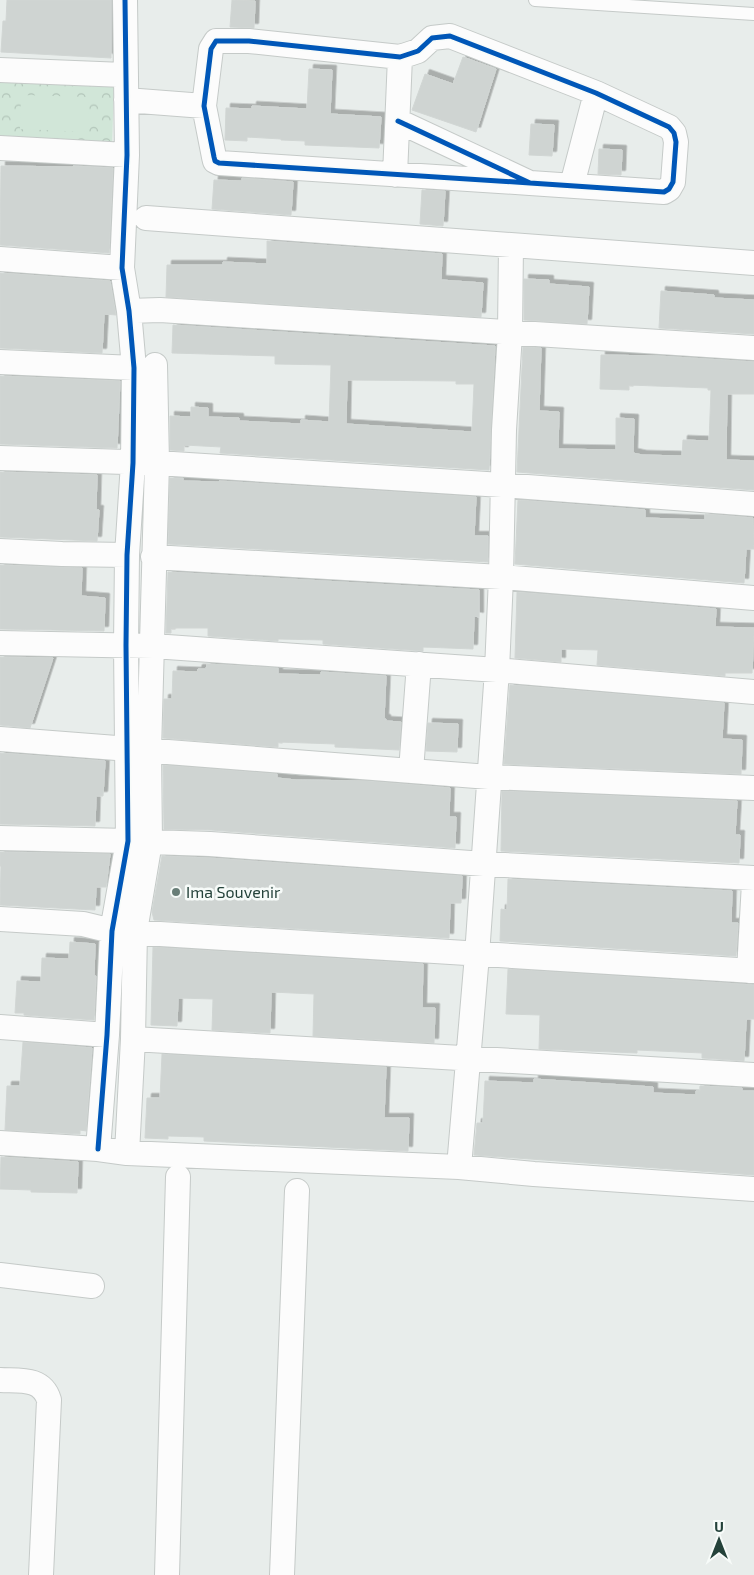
<svg xmlns="http://www.w3.org/2000/svg" width="754" height="1575" font-family="'Exo 2',sans-serif">
	<style>
		.forest { fill: url(#forest-crowns) }
		.garden { fill: #d1e6d8 }
		.building { fill: #cfd4d2; stroke: #d1d6d4; fill-rule: evenodd; filter: url(#shadow) }
		.lines { fill: none; stroke-linecap: round; stroke-linejoin: round }
		.lane-casing { stroke: #c5cac8; stroke-width: 14 }
		.street-casing { stroke: #c5cac8; stroke-width: 26 }
		.lane { stroke: #fcfcfc; stroke-width: 12 }
		.street { stroke: #fcfcfc; stroke-width: 24 }
		.cycleway-casing { stroke: #f7fbf9; stroke-width: 8 }
		.cycleway { stroke: #0057b8; stroke-width: 5 }
		.poi-dot { fill: #697e78; stroke: #f7fbf9; stroke-width: 2 }
		.labels { text-anchor: middle; stroke-width: 5; stroke-linejoin: round; paint-order: stroke }
		.poi-label { font-size: 16px; fill: #24423a; stroke: #f7fbf9; text-anchor: start }
	</style>
	<defs>
		<pattern id="forest-crowns" width="20" height="18" patternUnits="userSpaceOnUse" patternTransform="scale(1.25)"><rect width="20" height="18" fill="#d1e6d8"/><path d="M2 6a3 3 0 1 1 6 0M12 15a3 3 0 1 1 6 0" fill="none" stroke="#b3c6ba"/></pattern>
		<filter id="shadow"><feDropShadow dx="4.5" dy="-4.5" stdDeviation="0" flood-color="#0004"/></filter>
	</defs>
	<rect width="100%" height="100%" fill="#e8edeb"/>
	<path class="forest" d="M0 79 114 85 112 147 0 141Z"/>
	<path class="garden" d="M21 95 89 97 88 132 20 129Z"/>
	<path class="building" d="M7 0H111V58L1 52 3 21H6Z
		M232 0 255 1 254 28 230 27Z
		M463 57 496 69 476 132 412 110 425 74 453 84Z
		M309 69 332 70 330 114 381 117 379 148 305 145V141L281 140V139L247 137V141L225 140 226 108 252 109V106L307 109Z
		M531 124 554 125 552 156 529 155Z
		M599 149 622 150 621 175 598 174Z
		M1 166 73 167V166L113 168 109 253 0 245Z
		M242 178 293 182 291 215 212 209 214 180 242 181Z
		M422 190 445 191 443 226 420 224Z
		M267 241 442 254 441 280 483 283 481 317 166 297 167 265H223V262L267 264Z
		M0 273 110 281 116 315 104 314 102 353 0 348Z
		M524 279 549 280V284L589 287 587 324 524 320Z
		M661 291 714 295V298L754 300V334L659 328Z
		M173 325 495 346 489 470 220 453 221 447 184 445V451L170 450V416L191 417V407L208 408V417L239 418V421L301 424V420L329 422 331 365 275 364V356L172 353ZM347 380 456 381V384H474L472 432 346 424Z
		M523 347 541 348 539 411 559 412 558 449 616 450V418L634 419 633 453 642 455 682 456 683 440 709 441 711 390H708V388L629 385V390L600 389 601 355 658 356 754 362V394H727L726 460 754 461V490L517 472Z
		M0 376 120 381 117 448 0 444Z
		M0 472 97 475 96 510H99L97 541 0 537Z
		M170 478H183V481L219 482V481L476 497 474 536H488V562L168 544Z
		M518 500 645 510V518L705 520V514L753 518 754 549H746L744 583 515 564Z
		M0 565 82 568 81 596 105 598 104 631 0 629Z
		M168 572 479 590V617L474 616 473 649 423 647V651L323 644V640L278 639V641L208 636V628H171V633H166Z
		M517 592 716 609 715 627 754 628 752 673H725V676L597 665 598 650 561 649V662L515 658Z
		M0 657 53 658 30 728 0 725Z
		M207 664 278 668V674L321 675V672L386 676 384 719H386V721L401 722 399 750 335 747V744L278 742V747L163 738 164 699H172L173 671 197 672 198 669H206Z
		M510 685 724 703 722 739 742 740 741 774 504 764Z
		M428 723 458 724 457 752 426 751Z
		M0 753 105 761 103 796H96L95 826 0 824Z
		M163 765 277 774V778L296 780 367 781 450 788 449 817H456L455 848 211 830 164 829Z
		M502 791 737 801 735 835H740L739 863 501 851Z
		M0 852 110 854 106 887H96L95 910 0 905 1 866H0Z
		M162 856 209 858 462 876 461 903H450L449 938 154 920 152 912Z
		M508 879 732 891 731 923H738L736 956 500 941 501 909 507 910Z
		M70 942 95 944 94 976H96L94 1020 24 1015V1013H15L17 981 41 982 42 958 69 959Z
		M153 947 423 964 422 1008H435L434 1043 313 1036 314 994 271 992 270 1033 212 1030 213 999 178 998 177 1026 151 1025Z
		M508 969 754 985V1019H747L746 1022 744 1061 702 1058V1053L637 1050V1053L539 1049 540 1015 506 1014Z
		M23 1042 92 1048 86 1131 80 1130V1134L5 1130 7 1086H20Z
		M162 1054 386 1067 384 1118H409L408 1151 204 1141V1137L168 1136V1139L145 1138 147 1098H160Z
		M534 1079 653 1087V1093L696 1095V1091H700V1086L742 1088V1091H754V1175L474 1155 477 1123H483L485 1081 534 1083Z
		M1 1157 78 1162 77 1193 31 1192V1190L0 1189Z"/>
	<g class="lines">
		<defs>
			<path id="lane" d="M535 0 754 14"/>
			<path id="street" d="M0 70 124 75
				M126 100 204 106
				M398 121 530 183 664 192 669 189 673 182 676 142 674 133 669 127 596 93 450 36 432 38 418 51 400 57 249 41H216L211 49 204 106 214 157 215 161 219 163 530 183
				M0 148 127 155
				M395 175 400 57
				M572 185 596 93
				M146 218 754 263
				M0 259 122 268
				M129 311 160 310 754 348
				M0 362 134 368
				M0 458 157 463 502 485 754 504
				M0 551 62 554 127 555
				M153 557 501 577 754 598
				M0 643 153 646 497 670 754 692
				M0 739 489 777 754 788
				M411 771 419 664
				M0 838 128 841
				M150 842 210 844 484 864 754 878
				M0 919 83 924 112 931 754 971
				M749 971 754 883
				M0 1027 107 1035
				M133 1039 754 1075
				M0 1143 98 1149 127 1153 459 1167 534 1174 754 1189
				M98 1149 107 1035 112 931 128 841 126 645 127 555 133 463 134 368 129 311 122 268 127 155 125 0
				M127 1153 133 1039 135 931 150 842 149 751 157 463 155 365
				M459 1167 477 955 497 670 501 577 504 430 510 333 511 245
				M0 1275 92 1286
				M0 1380C20 1381 42 1377 49 1400L41 1575
				M167 1575 178 1177
				M282 1575 297 1191"/>
		</defs>
		<use href="#lane" class="lane-casing"/>
		<use href="#street" class="street-casing"/>
		<use href="#lane" class="lane"/>
		<use href="#street" class="street"/>
		<defs>
			<path id="cycleway" d="M398 121 530 183 664 192 669 189 673 182 676 142 674 133 669 127 596 93 450 36 432 38 418 51 400 57 249 41H216L211 49 204 106 214 157 215 161 219 163 530 183
				M98 1149 107 1035 112 931 128 841 126 645 127 555 133 463 134 368 129 311 122 268 127 155 125 0"/>
		</defs>
		<use href="#cycleway" class="cycleway-casing"/>
		<use href="#cycleway" class="cycleway"/>
	</g>
	<circle class="poi-dot" cx="176" cy="892" r="5"/>
	<g class="labels">
		<g class="poi-label">
			<text x="186" y="898">Ima Souvenir</text>
		</g>
	</g>
	<g transform="translate(719 1540)" stroke="#f7fbf9" stroke-width="4" paint-order="stroke">
	<path d="M0-4L9 19L0 12L-9 19Z" fill="#24423a"/>
	<text y="-8" font-size="14" font-weight="bold" text-anchor="middle" fill="#24423a">U</text>
	</g>
</svg>
